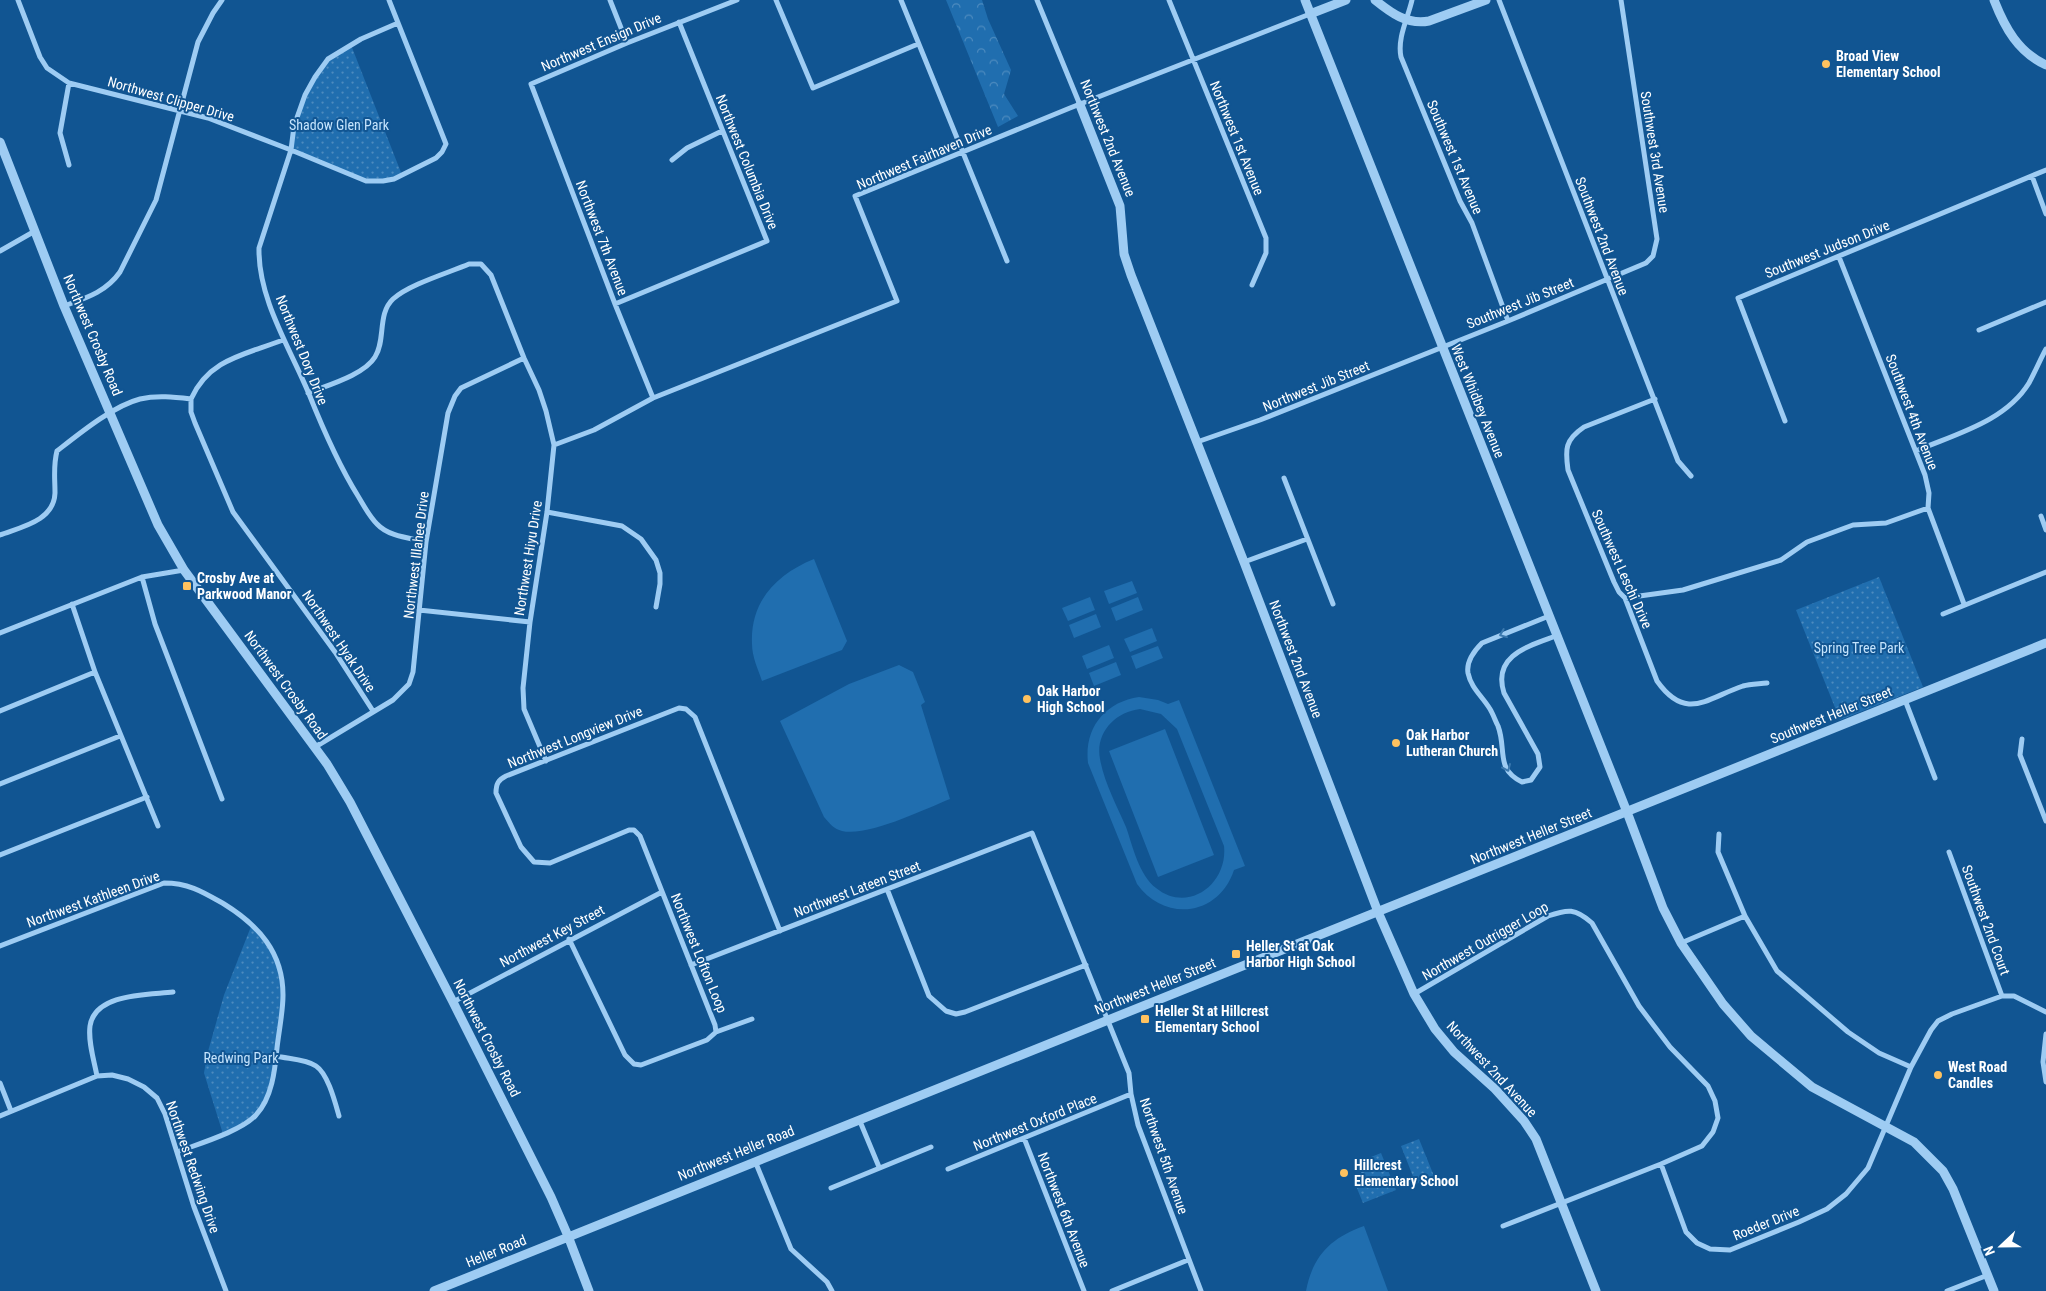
<svg xmlns="http://www.w3.org/2000/svg" width="2046" height="1291" font-family="'Roboto Condensed',sans-serif">
	<style>
		.green { fill: #206eaf; fill-rule: evenodd }
		.forest { fill: url(#forest-crowns) }
		.park { fill: url(#park-dots) }
		.lines { fill: none; stroke-linecap: round; stroke-linejoin: round }
		.minor { stroke: #9eccf3; stroke-width: 5 }
		.tertiary { stroke: #9eccf3; stroke-width: 9 }
		.oneway { stroke: #3b79af }
		.poi-dot { fill: #ffc25f; stroke: #115592; stroke-width: 2 }
		.labels { text-anchor: middle; stroke-width: 4; stroke-linejoin: round; paint-order: stroke }
		.street-label { font-size: 14px; fill: #fff; stroke: #115592 }
		.poi-label { font-size: 14px; font-weight: bold; fill: #fff; stroke: #115592; text-anchor: start }
		.park-label { font-size: 14px; fill: #c5e4fd; stroke: #115592 }
	</style>
	<defs>
		<pattern id="forest-crowns" width="20" height="18" patternUnits="userSpaceOnUse" patternTransform="scale(1.25)"><rect width="20" height="18" fill="#206eaf"/><path d="M2 6a3 3 0 1 1 6 0M12 15a3 3 0 1 1 6 0" fill="none" stroke="#4d8bbf"/></pattern>
		<pattern id="park-dots" width="8" height="8" patternUnits="userSpaceOnUse" patternTransform="scale(1.25)"><rect width="8" height="8" fill="#206eaf"/><path d="M2 2h.1M6 6h.1" fill="none" stroke="#4d8bbf" stroke-width="1.8" stroke-linecap="round"/></pattern>
	</defs>
	<rect width="100%" height="100%" fill="#115592"/>
	<path class="green" d="M814 559 847 641 842 650 762 681C758 669 752 657 752 644 750 601 777 574 814 559Z
		M1132 581 1137 593 1109 604 1104 591Z
		M1090 597 1095 610 1068 621 1062 608Z
		M1138 597 1143 610 1116 621 1111 608Z
		M1096 614 1101 627 1074 638 1069 625Z
		M1152 628 1157 641 1130 652 1124 639Z
		M1109 645 1114 658 1087 669 1082 656Z
		M1158 646 1163 658 1136 669 1131 656Z
		M1116 662 1121 675 1094 686 1089 673Z
		M899 665 913 672 925 702 921 705 950 799C925 809 868 837 842 831 834 829 830 824 824 817L780 721 849 684Z
		M1139 697 1158 700 1168 704 1179 700 1245 866 1234 870C1219 916 1165 923 1137 884L1088 763C1084 728 1105 702 1139 697ZM1140 709 1161 714 1177 729 1224 846C1228 884 1188 914 1156 888 1139 875 1133 847 1126 827 1117 806 1104 782 1100 759 1095 733 1115 712 1140 709Z
		M1165 729 1214 855 1158 877 1109 751Z
		M1364 1226 1388 1291H1306C1313 1255 1331 1238 1364 1226Z"/>
	<path class="forest" d="M946 0H982L988 19 1011 70 1004 94 1018 116 998 127Z"/>
	<path class="park" d="M351 45 402 175 394 179 366 181 291 150C296 118 305 85 328 60 333 54 343 49 351 45Z
		M1879 577 1923 687 1840 720 1796 610Z
		M252 924 275 955 283 994 276 1056 267 1101 255 1116 223 1134 204 1073 207 1055 224 995Z
		M1419 1139 1434 1176 1416 1184 1401 1146Z
		M1381 1153 1396 1190 1363 1203 1356 1186 1366 1159Z"/>
	<g class="lines">
		<path class="minor" d="M18 0 40 57 47 68 69 83 208 118 291 150 366 181H383L394 179 436 158 442 152 446 144 389 0
			M610 0 627 43
			M776 0 813 88 918 44
			M901 0 1007 261
			M1037 0 1080 105
			M1169 0 1266 238V253L1252 285
			M1412 0C1408 18 1397 38 1401 57L1460 201 1472 223 1508 321
			M1499 0 1678 461 1691 476
			M398 23 361 39 328 59 315 77 305 95 294 126 291 150 259 248C258 299 290 348 309 394 323 429 338 464 358 496 364 506 369 516 377 524 389 537 411 538 426 542
			M69 83 60 133 69 165
			M672 160 687 148 722 131
			M2032 176 2046 214
			M0 251 35 231
			M1839 257 1925 475 1929 493 1928 508 1964 604
			M615 304 767 241 679 22
			M64 306C86 298 106 292 120 272L156 200 198 42 213 13 222 0
			M1979 330 2046 302
			M308 393C328 385 364 375 375 357 386 340 377 314 393 299 410 284 448 273 469 264H481L491 275 524 358 539 390 546 411 554 445 547 512 530 622 523 688 524 709 546 761
			M653 398 615 304 531 84 627 43 737 0
			M191 399V412L195 423 233 512 335 652 373 711
			M1655 399 1584 427C1565 440 1565 449 1568 470L1614 582 1619 592 1625 598 1657 681C1686 722 1707 698 1743 686 1750 684 1759 684 1767 683
			M1785 421 1738 298 2046 170
			M1197 442 1260 420 1508 321 1646 263 1653 256 1657 239 1621 0
			M554 445 594 430 653 398 897 301 855 196 1070 108 1310 14
			M1916 451C1955 434 2005 422 2029 383 2035 372 2040 360 2046 349
			M1284 478 1333 604
			M547 512 622 526 641 539 656 560 660 573V584L656 607
			M2041 516 2046 530
			M0 535C21 527 54 521 55 493 55 478 53 466 57 451 80 433 113 406 140 399 157 395 174 397 191 399 209 359 244 355 283 340
			M1244 562 1307 539
			M142 577 155 624 222 799
			M1625 598 1683 590 1781 560 1807 542 1853 525 1886 523 1928 508
			M72 604 95 672 158 826
			M419 610 530 622
			M1943 614 2046 572
			M1549 616 1482 643C1474 651 1466 661 1468 673 1471 688 1482 696 1490 709 1493 714 1495 720 1498 726 1507 750 1495 769 1522 782L1531 780 1540 767 1538 754 1504 693C1492 655 1529 646 1556 636
			M0 633 142 577 184 570
			M1905 700 1935 778
			M0 711 95 672
			M2022 739 2020 755 2046 821
			M315 747 393 700 409 684 413 672 426 542 448 413 455 396 461 388 524 358
			M0 784 120 736
			M1719 834 1718 852 1745 916 1777 971 1848 1032 1879 1053 1911 1067
			M1949 852 2002 996
			M0 855 147 797
			M887 889 929 996 946 1011 956 1014 965 1012 1086 965
			M569 939 625 1055 634 1064 641 1065 707 1040 716 1032 715 1025 640 836 634 830H629L550 863 534 862 521 847 496 793C496 784 498 780 506 776L679 708 686 709 695 717 780 931
			M1681 943 1745 916
			M0 946 164 883C189 883 203 892 224 904 258 925 283 952 283 995 283 1012 279 1030 277 1048 275 1070 272 1098 256 1115 242 1131 198 1144 177 1152
			M691 965 1032 833 1129 1073 1131 1094 1138 1125 1201 1291
			M1414 994 1548 916C1568 909 1575 908 1592 923L1639 1006 1670 1047 1708 1086 1715 1101 1718 1118 1713 1132 1702 1146 1661 1164 1503 1226
			M453 1002 662 892
			M716 1032 752 1019
			M2046 1034 2043 1062 2046 1082
			M276 1056C288 1059 306 1059 316 1066 328 1074 335 1102 339 1116
			M97 1076C94 1060 88 1042 90 1026 95 993 148 995 173 992
			M0 1083 11 1111
			M0 1116 97 1076 112 1075 128 1079 144 1087 157 1098 165 1114 194 1207 226 1291
			M859 1119 879 1167
			M1024 1138 1084 1291
			M755 1161 791 1249 827 1282 832 1291
			M1661 1164 1686 1232 1697 1243 1710 1249 1730 1250 1799 1222 1827 1209 1846 1194 1868 1168 1911 1067 1931 1030 1938 1021 1952 1014 2002 996H2014L2046 1012
			M948 1169 1131 1094
			M831 1188 931 1147
			M1112 1291 1188 1260
			M1947 1291 1988 1275"/>
		<path class="tertiary" d="M1305 0 1627 812 1663 908 1681 943 1723 1004 1751 1036 1812 1087 1914 1142 1943 1171 1953 1189 1994 1291
			M1375 0C1391 13 1407 25 1429 21L1486 0
			M1994 0C2005 28 2018 52 2046 65
			M1310 14 1346 0
			M1080 105 1120 206 1124 254 1131 275 1244 562 1378 912 1414 994 1435 1029 1454 1052 1495 1089 1524 1121 1536 1139 1596 1291
			M0 142 64 306 158 525 184 570 327 764 350 802 453 1002 551 1197 568 1236 589 1291
			M434 1291C971 1072 1510 861 2046 643"/>
	</g>
	<defs><path id="oneway-chevron" d="M-2-3.5L2.5 0L-2 3.5" fill="none" stroke-width="1.6" stroke-linecap="round" stroke-linejoin="round" transform="scale(1.25)"/></defs>
	<g class="oneway">
		<use href="#oneway-chevron" transform="translate(1503 634) rotate(158)"/>
		<use href="#oneway-chevron" transform="translate(1507 768) rotate(66)"/>
	</g>
	<g class="poi-dot">
		<circle cx="1826" cy="64" r="5"/>
		<rect x="182" y="581" width="10" height="10" rx="2.5"/>
		<circle cx="1027" cy="699" r="5"/>
		<circle cx="1396" cy="743" r="5"/>
		<rect x="1231" y="949" width="10" height="10" rx="2.5"/>
		<rect x="1140" y="1014" width="10" height="10" rx="2.5"/>
		<circle cx="1938" cy="1075" r="5"/>
		<circle cx="1344" cy="1173" r="5"/>
	</g>
	<g class="labels">
		<g class="street-label">
			<text transform="translate(601 42) rotate(-23)" y="5">Northwest Ensign Drive</text>
			<text transform="translate(171 99) rotate(16)" y="5">Northwest Clipper Drive</text>
			<text transform="translate(1108 138) rotate(68)" y="5">Northwest 2nd Avenue</text>
			<text transform="translate(1237 138) rotate(68)" y="5">Northwest 1st Avenue</text>
			<text transform="translate(1655 152) rotate(81)" y="5">Southwest 3rd Avenue</text>
			<text transform="translate(924 157) rotate(-23)" y="5">Northwest Fairhaven Drive</text>
			<text transform="translate(1455 157) rotate(67)" y="5">Southwest 1st Avenue</text>
			<text transform="translate(747 162) rotate(68)" y="5">Northwest Columbia Drive</text>
			<text transform="translate(1602 236) rotate(69)" y="5">Southwest 2nd Avenue</text>
			<text transform="translate(602 238) rotate(69)" y="5">Northwest 7th Avenue</text>
			<text transform="translate(1827 249) rotate(-22)" y="5">Southwest Judson Drive</text>
			<text transform="translate(1520 303) rotate(-22)" y="5">Southwest Jib Street</text>
			<text transform="translate(93 335) rotate(67)" y="5">Northwest Crosby Road</text>
			<text transform="translate(302 350) rotate(68)" y="5">Northwest Dory Drive</text>
			<text transform="translate(1316 386) rotate(-22)" y="5">Northwest Jib Street</text>
			<text transform="translate(1478 401) rotate(68)" y="5">West Whidbey Avenue</text>
			<text transform="translate(1912 412) rotate(69)" y="5">Southwest 4th Avenue</text>
			<text transform="translate(416 555) rotate(-83)" y="5">Northwest Illahee Drive</text>
			<text transform="translate(528 558) rotate(-81)" y="5">Northwest Hiyu Drive</text>
			<text transform="translate(1622 569) rotate(66)" y="5">Southwest Leschi Drive</text>
			<text transform="translate(339 641) rotate(56)" y="5">Northwest Hyak Drive</text>
			<text transform="translate(1296 659) rotate(69)" y="5">Northwest 2nd Avenue</text>
			<text transform="translate(286 685) rotate(54)" y="5">Northwest Crosby Road</text>
			<text transform="translate(1831 715) rotate(-22)" y="5">Southwest Heller Street</text>
			<text transform="translate(575 737) rotate(-22)" y="5">Northwest Longview Drive</text>
			<text transform="translate(1531 836) rotate(-22)" y="5">Northwest Heller Street</text>
			<text transform="translate(857 889) rotate(-21)" y="5">Northwest Lateen Street</text>
			<text transform="translate(93 899) rotate(-20)" y="5">Northwest Kathleen Drive</text>
			<text transform="translate(1986 920) rotate(70)" y="5">Southwest 2nd Court</text>
			<text transform="translate(552 936) rotate(-28)" y="5">Northwest Key Street</text>
			<text transform="translate(1485 941) rotate(-30)" y="5">Northwest Outrigger Loop</text>
			<text transform="translate(699 953) rotate(68)" y="5">Northwest Lofton Loop</text>
			<text transform="translate(1155 986) rotate(-22)" y="5">Northwest Heller Street</text>
			<text transform="translate(487 1038) rotate(63)" y="5">Northwest Crosby Road</text>
			<text transform="translate(1492 1069) rotate(47)" y="5">Northwest 2nd Avenue</text>
			<text transform="translate(1035 1122) rotate(-22)" y="5">Northwest Oxford Place</text>
			<text transform="translate(736 1153) rotate(-22)" y="5">Northwest Heller Road</text>
			<text transform="translate(1164 1156) rotate(71)" y="5">Northwest 5th Avenue</text>
			<text transform="translate(193 1167) rotate(71)" y="5">Northwest Redwing Drive</text>
			<text transform="translate(1064 1210) rotate(69)" y="5">Northwest 6th Avenue</text>
			<text transform="translate(1766 1223) rotate(-22)" y="5">Roeder Drive</text>
			<text transform="translate(496 1251) rotate(-22)" y="5">Heller Road</text>
		</g>
		<g class="poi-label">
			<text x="1836" y="61">Broad View<tspan x="1836" dy="16">Elementary School</tspan></text>
			<text x="197" y="583">Crosby Ave at<tspan x="197" dy="16">Parkwood Manor</tspan></text>
			<text x="1037" y="696">Oak Harbor<tspan x="1037" dy="16">High School</tspan></text>
			<text x="1406" y="740">Oak Harbor<tspan x="1406" dy="16">Lutheran Church</tspan></text>
			<text x="1246" y="951">Heller St at Oak<tspan x="1246" dy="16">Harbor High School</tspan></text>
			<text x="1155" y="1016">Heller St at Hillcrest<tspan x="1155" dy="16">Elementary School</tspan></text>
			<text x="1948" y="1072">West Road<tspan x="1948" dy="16">Candles</tspan></text>
			<text x="1354" y="1170">Hillcrest<tspan x="1354" dy="16">Elementary School</tspan></text>
		</g>
		<g class="park-label">
			<text x="339" y="130">Shadow Glen Park</text>
			<text x="1859" y="653">Spring Tree Park</text>
			<text x="241" y="1063">Redwing Park</text>
		</g>
	</g>
	<g transform="translate(2001 1246) rotate(248)" stroke="#115592" stroke-width="4" paint-order="stroke">
	<path d="M0-4L9 19L0 12L-9 19Z" fill="#ffffff"/>
	<text y="-8" font-size="14" font-weight="bold" text-anchor="middle" fill="#ffffff">N</text>
	</g>
</svg>
